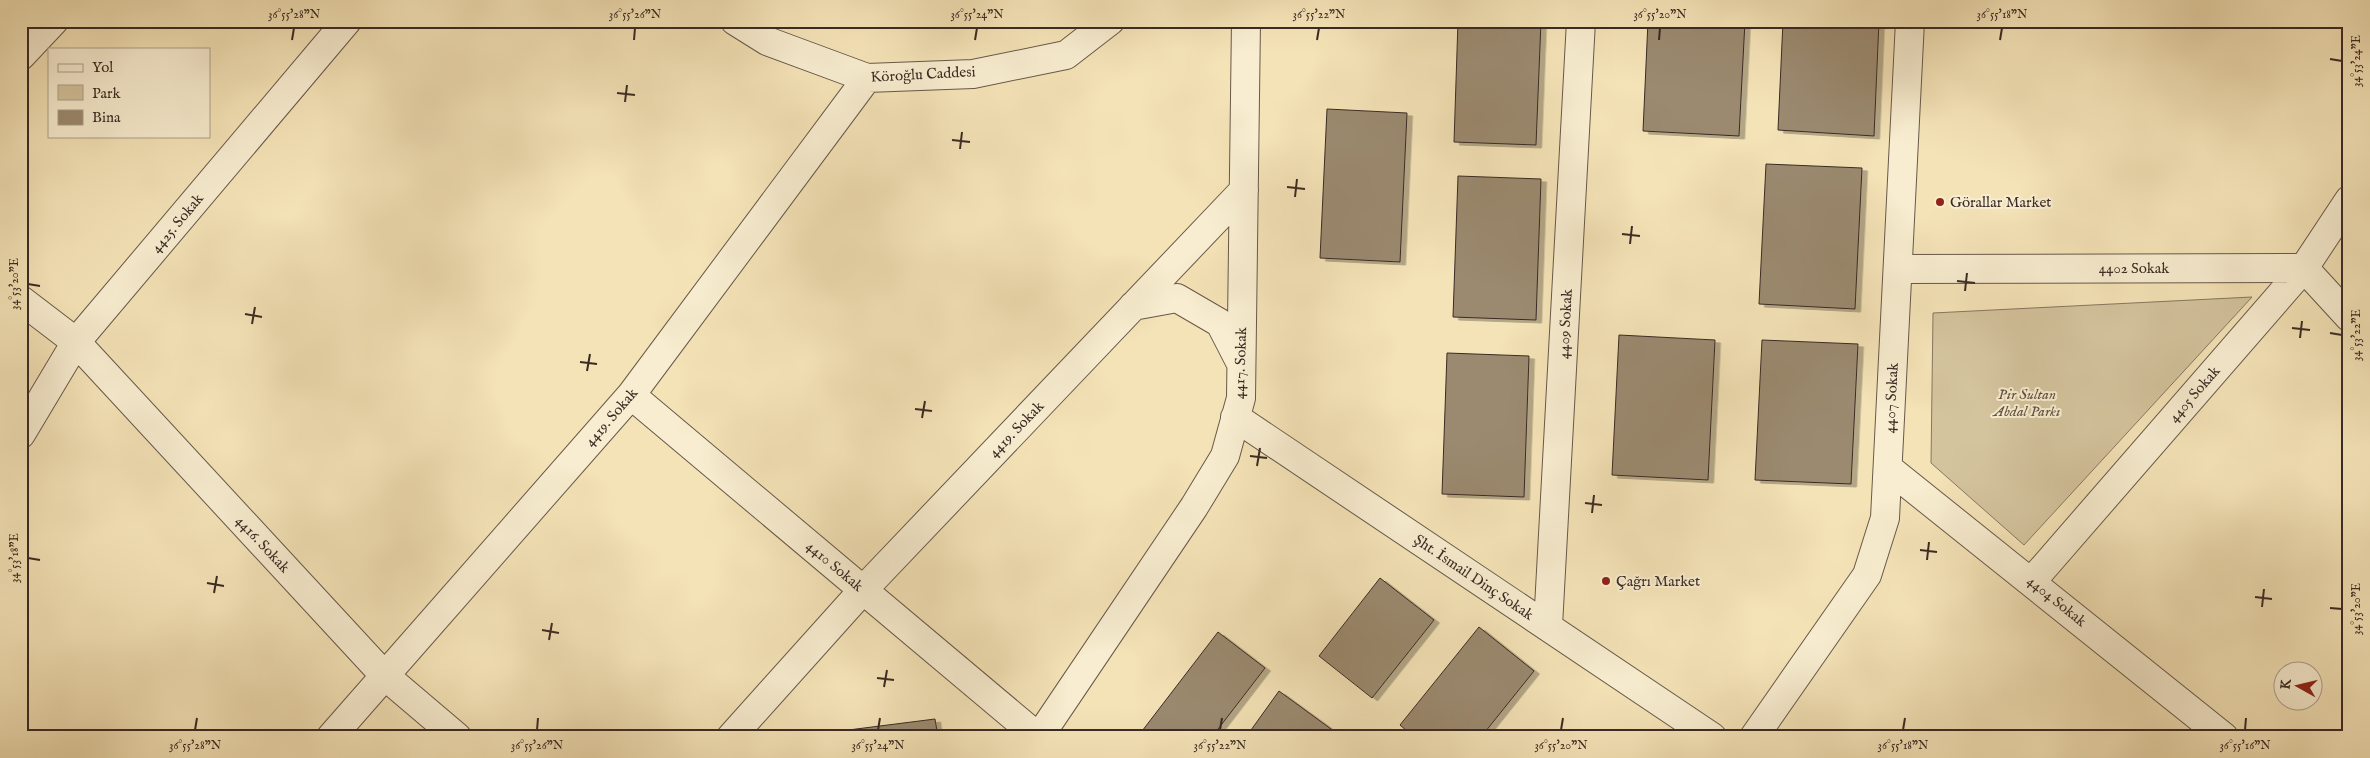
<svg xmlns="http://www.w3.org/2000/svg" width="2370" height="758" font-family="'IM FELL English',serif">
	<style>
		.green { fill: #d4c49e; stroke: #877761 }
		.building { fill: #9b8a70; stroke: #3a2a24; filter: url(#shadow) }
		.lines { fill: none; stroke-linecap: round; stroke-linejoin: round }
		.minor-casing { stroke: #685849; stroke-width: 30 }
		.minor { stroke: #f8edd0; stroke-width: 28 }
		.ticks { fill: none; stroke: #3a2a24; stroke-width: 2 }
		.poi-dot { fill: #8f2418; stroke: #f8edd0; stroke-width: 2 }
		.labels { text-anchor: middle; stroke-width: 4; stroke-linejoin: round; paint-order: stroke }
		.street-label { font-size: 15px; fill: #3a2a24; stroke: #f8edd0 }
		.poi-label { font-size: 15px; fill: #3a2a24; stroke: #f8edd0; text-anchor: start }
		.park-label { font-size: 15px; font-style: italic; fill: #605042; stroke: #f8edd0 }
		.neatline { fill: none; stroke: #3a2a24; stroke-width: 2 }
		.ticks-label { font-size: 12px; text-anchor: middle; fill: #3a2a24 }
	</style>
	<defs>
		<filter id="shadow"><feDropShadow dx="5.5" dy="3" stdDeviation="0" flood-color="#0004"/></filter>
	</defs>
	<rect width="100%" height="100%" fill="#f4e3b7"/>
	<filter id="stains"><feTurbulence type="fractalNoise" baseFrequency=".004" numOctaves="4"/><feColorMatrix values="0 0 0 0 .2 0 0 0 0 .09 0 0 0 0 .02 0 0 0 .5 -.17"/></filter>
	<radialGradient id="worn" r=".72"><stop offset=".6" stop-color="#630" stop-opacity="0"/><stop offset="1" stop-color="#630" stop-opacity=".3"/></radialGradient>
	<path class="green" d="M2252 297 2024 545 1931 463 1933 313Z"/>
	<path class="building" d="M1458 21H1541L1536 145 1454 142Z
		M1648 21H1745L1739 136 1643 131Z
		M1783 21H1879L1874 136 1778 130Z
		M1327 109 1407 113 1400 262 1320 258Z
		M1766 164 1862 168 1855 309 1759 304Z
		M1458 176 1541 179 1536 320 1453 317Z
		M1619 335 1715 340 1708 480 1612 475Z
		M1762 340 1858 344 1851 484 1755 480Z
		M1447 353 1529 356 1524 497 1442 494Z
		M1380 578 1434 620 1372 698 1319 656Z
		M1479 627 1534 671 1481 737H1414L1400 725Z
		M1218 632 1265 668 1212 737H1142L1139 735Z
		M1279 691 1342 737H1246Z
		M935 719 938 737H810L809 735Z"/>
	<g class="lines">
		<defs>
			<path id="minor" d="M735 21 767 41 867 78 973 74 1066 55 1110 21
				M21 56 54 21
				M1898 269 2304 268 2349 317
				M21 300 76 342 384 675 457 737
				M1133 306 1177 298 1220 323 1239 360
				M631 395 1038 737
				M1235 417 1712 737
				M21 434 76 342 347 21
				M1888 468 2224 737
				M2032 581 2304 268 2349 200
				M1548 626 1581 21
				M331 737 631 395 867 78
				M731 737 863 590 1244 190
				M1039 737 1194 507 1225 456 1241 398 1246 21
				M1754 737 1867 575 1885 518 1910 21"/>
		</defs>
		<use href="#minor" class="minor-casing"/>
		<use href="#minor" class="minor"/>
	</g>
	<path class="ticks" d="M292 40 294 28M634 40 635 28M975 40 977 28M1317 40 1319 28M1659 40 1660 28M2000 40 2002 28M2330 59 2342 61M617 93 635 95M625 102 627 85M952 140 970 142M960 149 962 132M1287 187 1305 189M1295 197 1297 179M1622 234 1640 236M1630 244 1632 226M1957 281 1975 283M28 284 40 286M1965 291 1967 273M245 314 262 317M252 324 255 307M2292 328 2310 330M2330 333 2342 335M2300 338 2302 321M580 362 597 364M587 371 590 354M915 409 932 411M922 418 925 401M1250 456 1267 458M1257 466 1260 448M1585 503 1602 505M1592 513 1594 495M1920 550 1937 552M28 558 40 560M1927 560 1929 542M207 583 224 586M214 593 217 576M2255 597 2272 599M2262 607 2264 589M2330 608 2342 609M542 630 559 633M549 640 552 623M877 678 894 680M884 687 887 670M195 730 197 718M537 730 538 718M878 730 880 718M1220 730 1222 718M1561 730 1563 718M1903 730 1905 718M2245 730 2246 718"/>
	<g class="poi-dot">
		<circle cx="1940" cy="202" r="5"/>
		<circle cx="1606" cy="581" r="5"/>
	</g>
	<g class="labels">
		<g class="street-label">
			<text transform="translate(923 74) rotate(-3)" y="5">Köroğlu Caddesi</text>
			<text transform="translate(177 223) rotate(-50)" y="5">4425. Sokak</text>
			<text x="2134" y="273">4402 Sokak</text>
			<text transform="translate(1565 324) rotate(-87)" y="5">4409 Sokak</text>
			<text transform="translate(1240 363) rotate(-88)" y="5">4417. Sokak</text>
			<text transform="translate(2194 394) rotate(-49)" y="5">4405 Sokak</text>
			<text transform="translate(1891 398) rotate(-87)" y="5">4407 Sokak</text>
			<text transform="translate(611 417) rotate(-49)" y="5">4419. Sokak</text>
			<text transform="translate(1016 429) rotate(-46)" y="5">4419. Sokak</text>
			<text transform="translate(263 544) rotate(47)" y="5">4416. Sokak</text>
			<text transform="translate(835 566) rotate(40)" y="5">4410 Sokak</text>
			<text transform="translate(1474 577) rotate(34)" y="5">Şht. İsmail Dinç Sokak</text>
			<text transform="translate(2057 601) rotate(39)" y="5">4404 Sokak</text>
		</g>
		<g class="poi-label">
			<text x="1950" y="207">Görallar Market</text>
			<text x="1616" y="586">Çağrı Market</text>
		</g>
		<g class="park-label">
			<text x="2027" y="399">Pir Sultan<tspan x="2027" dy="17">Abdal Parkı</tspan></text>
		</g>
	</g>
	<rect width="2370" height="758" fill="none" stroke="#f4e3b7" stroke-width="55"/>
	<rect x="48" y="48" width="162" height="90" fill="#f8edd0" stroke="#ac9f8b"/>
	<rect x="58" y="64" width="25" height="8" fill="#f8edd0" stroke="#ac9f8b"/>
	<text x="92" y="72" font-size="15" fill="#3a2a24">Yol</text>
	<rect x="58" y="85" width="25" height="15" fill="#d4c49e" stroke="#ac9f8b"/>
	<text x="92" y="98" font-size="15" fill="#3a2a24">Park</text>
	<rect x="58" y="110" width="25" height="15" fill="#9b8a70" stroke="#ac9f8b"/>
	<text x="92" y="122" font-size="15" fill="#3a2a24">Bina</text>
	<g transform="translate(2298 686) rotate(278)"><circle r="24" fill="#f8edd0" stroke="#ac9f8b"/>
	<path d="M0-4L9 19L0 12L-9 19Z" fill="#8f2418"/>
	<text y="-8" font-size="14" font-weight="bold" text-anchor="middle" fill="#3a2a24">K</text>
	</g>
	<rect x="28" y="28" width="2314" height="702" class="neatline"/>
	<g class="ticks-label">
		<text x="294" y="18">36°55'28"N</text>
		<text x="635" y="18">36°55'26"N</text>
		<text x="977" y="18">36°55'24"N</text>
		<text x="1319" y="18">36°55'22"N</text>
		<text x="1660" y="18">36°55'20"N</text>
		<text x="2002" y="18">36°55'18"N</text>
		<text transform="translate(2356 61) rotate(-90)" y="4">34°53'24"E</text>
		<text transform="translate(14 284) rotate(-90)" y="4">34°53'20"E</text>
		<text transform="translate(2356 335) rotate(-90)" y="4">34°53'22"E</text>
		<text transform="translate(14 558) rotate(-90)" y="4">34°53'18"E</text>
		<text transform="translate(2356 609) rotate(-90)" y="4">34°53'20"E</text>
		<text x="195" y="749">36°55'28"N</text>
		<text x="537" y="749">36°55'26"N</text>
		<text x="878" y="749">36°55'24"N</text>
		<text x="1220" y="749">36°55'22"N</text>
		<text x="1561" y="749">36°55'20"N</text>
		<text x="1903" y="749">36°55'18"N</text>
		<text x="2245" y="749">36°55'16"N</text>
	</g>
	<rect width="100%" height="100%" filter="url(#stains)"/>
	<rect width="100%" height="100%" fill="url(#worn)"/>
</svg>
